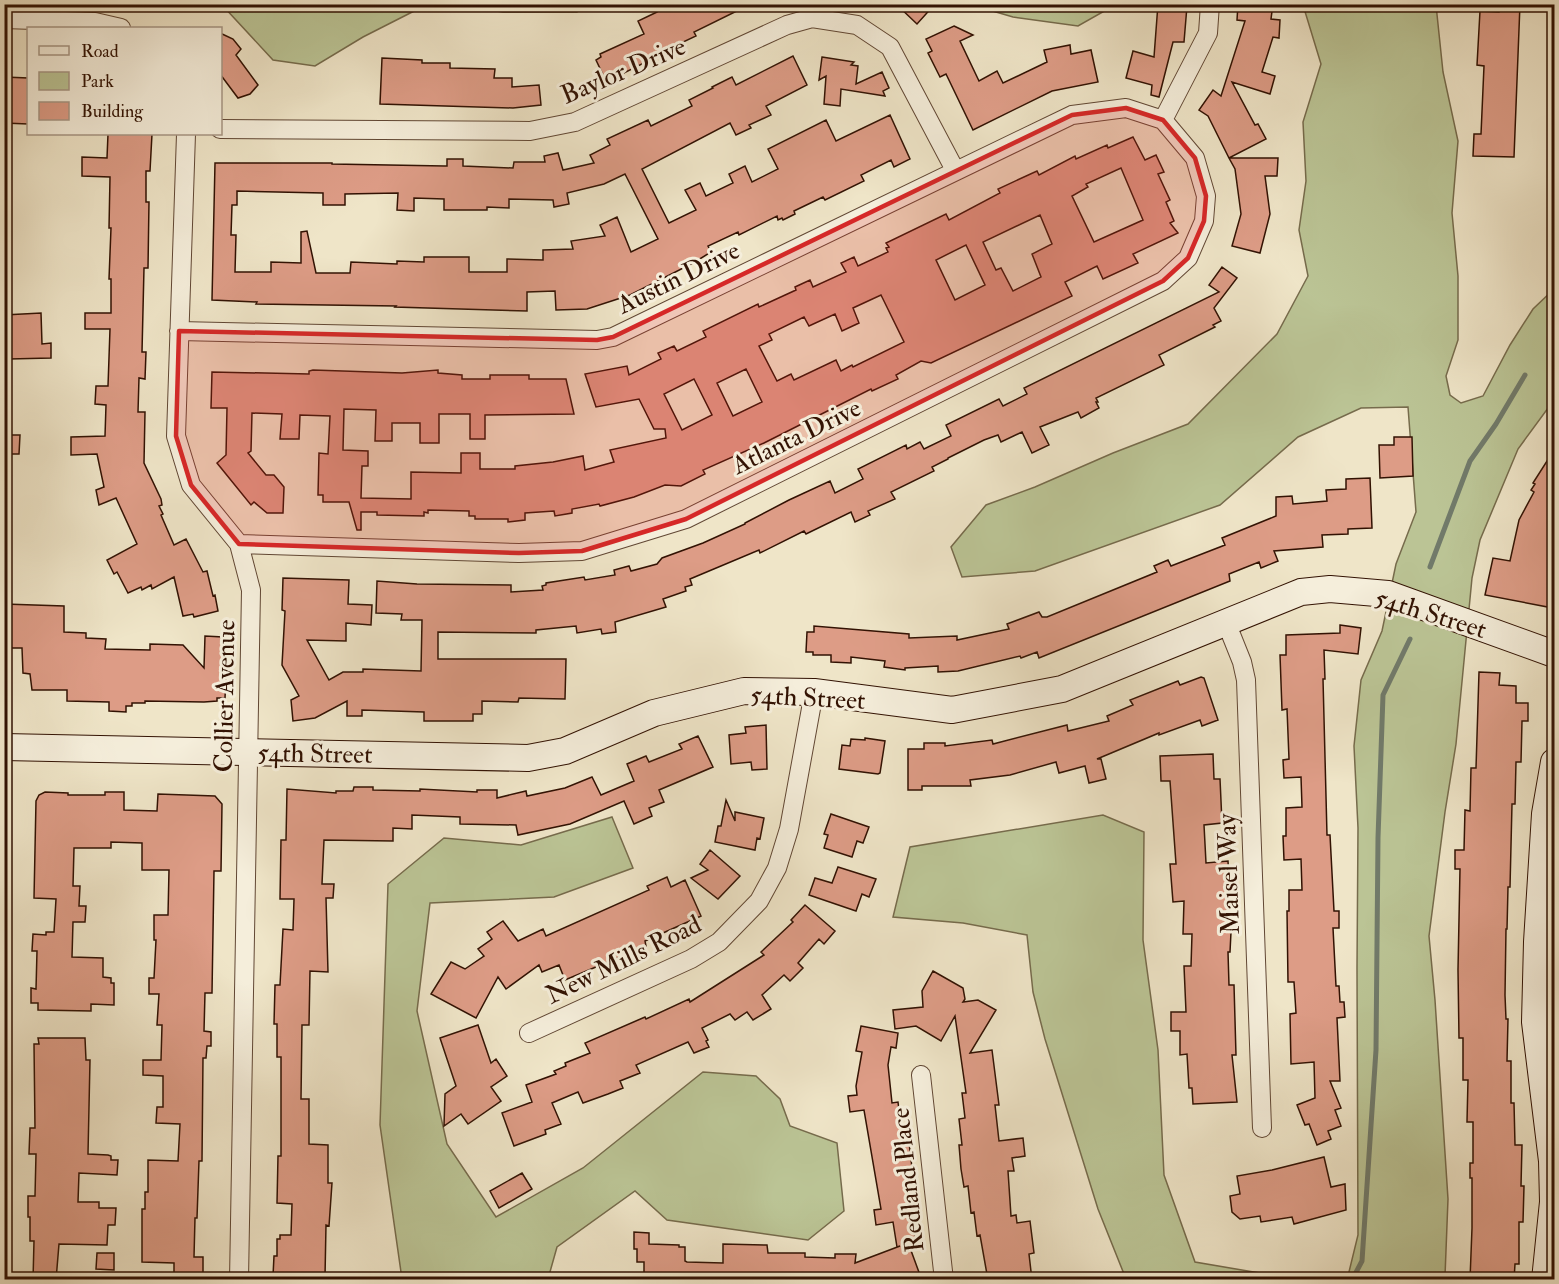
<svg xmlns="http://www.w3.org/2000/svg" width="1559" height="1284" font-family="'IM FELL Double Pica',serif">
	<style>
		.green { fill: #bbc495; stroke: #766b4c; stroke-width: 1.5 }
		.lines { fill: none; stroke-linecap: round; stroke-linejoin: round }
		.stream { stroke: #717a6a; stroke-width: 5 }
		.building { fill: #dd9c86; stroke: #321203; stroke-width: 1.5; fill-rule: evenodd }
		.street-casing { stroke: #614734; stroke-width: 20 }
		.secondary-casing { stroke: #321203; stroke-width: 28 }
		.street { stroke: #f5eedb; stroke-width: 18 }
		.secondary { stroke: #f5eedb; stroke-width: 26 }
		.marked { fill: #d62828; fill-opacity: 0.2; stroke: #d62828; stroke-width: 4.5; stroke-linejoin: round }
		.labels { text-anchor: middle; stroke-width: 6; stroke-linejoin: round; paint-order: stroke }
		.street-label { font-size: 26px; fill: #321203; stroke: #f5eedb }
	</style>
	<rect width="100%" height="100%" fill="#efe5c8"/>
	<filter id="stains"><feTurbulence type="fractalNoise" baseFrequency=".00333" numOctaves="4"/><feColorMatrix values="0 0 0 0 .2 0 0 0 0 .09 0 0 0 0 .02 0 0 0 .5 -.17"/></filter>
	<radialGradient id="worn" r=".72"><stop offset=".6" stop-color="#630" stop-opacity="0"/><stop offset="1" stop-color="#630" stop-opacity=".3"/></radialGradient>
	<path class="green" d="M224 5V4L426 5 363 37 315 66 273 60 223 6Z
		M457 5H579L577 12H503Z
		M972 5 1115 4V5L1078 26 1013 17Z
		M1303 5H1436L1443 72 1458 141 1452 213 1458 276V340L1446 376 1450 395 1461 403 1483 396 1510 345 1533 309 1554 289V400L1518 449 1480 540 1472 578 1456 744 1445 812 1429 936 1435 1000 1448 1199 1445 1276 1444 1279H1126L1098 1209 1045 1039 1033 992 1027 935 963 923 893 917 910 847 1103 815 1144 832 1143 940 1158 1050 1164 1175 1195 1262 1283 1277 1348 1276 1358 1235 1357 968 1358 828 1354 746 1361 680 1382 631 1396 564 1416 512 1408 407 1361 408 1298 437 1220 505 1035 571 962 577 951 547 986 505 1035 487 1113 453 1188 424 1277 334 1308 276 1299 230 1306 181 1303 122 1321 64Z
		M612 817 633 868 554 897 430 903 417 1011 447 1144 496 1217 583 1168 703 1072 756 1076 780 1099 790 1126 837 1143 844 1211 808 1240 667 1220 635 1191 557 1247 548 1279H402L380 1125 388 884 444 838 521 845Z"/>
	<g class="lines">
		<path class="stream" d="M1430 567 1470 461 1496 424 1525 375
			M1352 1280 1362 1261 1376 1050 1378 838 1383 695 1410 639"/>
	</g>
	<path class="building" d="M654 4H751L694 32 696 36 643 61 644 63 618 76 617 73 605 79 596 60 601 57 600 54 644 34 638 21 657 12Z
		M896 4H935L917 24Z
		M1158 4 1187 6 1184 42H1173L1159 97 1151 95 1152 85 1126 78 1133 51 1154 57Z
		M1238 4H1273L1271 19 1280 20 1279 38 1273 37 1262 72 1275 76 1270 94 1232 82 1255 125 1258 124 1266 139 1229 158 1208 116 1199 110 1213 90 1221 96 1245 21 1237 20Z
		M1500 4H1520L1514 157 1473 156 1474 134H1481L1484 66 1477 65 1480 11 1499 12Z
		M954 26 973 35 960 41 979 81 997 71 1003 83 1047 62 1044 50 1070 45 1071 54 1091 50 1098 82 1052 91 973 130 946 74 940 77 928 53 932 51 926 39Z
		M220 33 233 39 241 49 236 55 258 85 250 94 238 98 220 74Z
		M793 56 807 85 766 106 771 115 749 125 751 128 736 135 730 123 642 169 669 223 696 210 685 190 700 183 706 196 733 183 729 174 745 166 752 182 778 169 768 149 826 120 836 141 890 115 910 159 894 167 891 160 861 175 864 181 825 200 823 197 794 211 795 214 783 220 782 218 778 220 777 216 739 235 738 232 708 246 711 252 698 260 697 264 693 263 630 295 587 309 556 310 555 291 527 292V311L395 307 396 306 256 304 257 302 212 300 215 163H332V164L445 166H447V159H463V166L513 168 514 162H545L544 156 558 153 563 170 594 163 590 155 610 145 607 139 648 120 651 126 692 106 689 100 713 88 712 87 732 77 736 85ZM625 174 658 239 631 252 617 217 600 225 605 236 571 241 573 249 543 250V260L507 259V272H469V257H424V262L397 261V264L351 262 350 273H316L307 231 301 232V263L271 262V272H235L236 235H231L232 205H237V191L323 193V205H345V194L398 193 397 210 414 211V198L444 199V210H487V207L509 208V199L553 200 554 207 569 204 567 193 604 184Z
		M822 57 854 62 851 65 858 66 856 84 882 72 889 88 883 91 885 96 841 89 840 106 824 104 826 76 819 80Z
		M382 58 422 60V63H450V68L495 69 494 78H512V87L539 85 541 105 513 108 380 104Z
		M4 77 28 78V124L4 123Z
		M108 134H152L150 171H146V202H149L148 268H144L142 352H146L145 379 139 378 138 412H145L144 463 161 499 162 505 159 506 163 514 161 515 174 545 186 539 203 572 207 571 213 596 215 595 218 611 194 617 193 614 183 616 174 577 152 589 151 585 142 590 141 587 128 593 117 572 114 574 107 560 137 544 116 498 99 505 96 490 104 487 97 454 71 455V437L105 436 106 405 95 404 96 386H108L110 329H85V313H111V279H109L111 228H109L110 177 82 176V157L107 158Z
		M1133 137 1145 160 1156 155 1164 172 1158 174 1170 200 1166 202 1174 221 1170 223 1178 233 1133 254 1138 263 1103 279 1097 266 1065 282 1072 296 931 363 921 361 896 375 898 379 872 391 871 389 764 443 703 470 705 474 681 486 665 485 634 497 600 506 599 504 572 509V513L555 516 554 511 525 513V520L508 522V519H475V516H469V511L428 510V513L424 512V516L377 515V512H361V530H357L349 502H323V495H318L319 453 328 454 330 416 300 415 299 439H280L282 414 252 413 251 451 248 453 266 475H274L284 487 283 513H267L254 502 251 505 217 463 226 455 227 408H211L212 372 309 374V371L313 370 402 373 438 370V373L462 375V379H490V375H529V379H566L574 414 485 415V439H470V414H439V443H420V423H392V441H375L376 410 344 409 343 450 368 451V466H362L361 498 411 499V472L461 473V453H480V469H515V466L553 462 583 456 585 470 614 462 610 450 666 438 665 429H654L639 399 596 407 585 374 627 366 629 375 661 359 658 353 674 346 677 351 706 337 703 331 758 304 759 307 796 290 795 287 810 280 813 287 846 272 841 263 854 257 858 266 888 252 886 248 889 247 886 243 946 214 949 220 1000 193 998 189 1037 171 1039 175 1075 156 1076 159 1107 145 1108 148ZM1121 168 1143 220 1094 242 1072 196 1088 187 1086 184ZM1040 215 1052 244 1032 254 1041 277 1013 291 1001 268 996 270 983 242ZM966 245 985 285 955 300 936 260ZM881 295 904 342 853 367 852 365 841 371 836 360 794 380 791 374 777 381 759 346 772 340 769 334 804 317 809 326 835 314 842 331 859 323 853 308ZM746 369 762 402 733 416 717 383ZM694 379 712 415 682 430 664 394Z
		M1229 158H1278L1277 176H1265L1270 214 1260 253 1232 246 1241 214 1235 169Z
		M1222 267 1237 278 1214 308 1221 321 1213 325 1215 327 1159 355 1164 365 1096 398 1098 402H1096L1099 408 1081 418 1078 412 1040 427 1049 445 1032 453 1022 432 1001 442 998 435 984 440 948 458V459L932 467 934 471 891 492 895 499 868 511 870 515 855 522 851 512 806 534 804 531 760 553 759 550 690 579 692 585 685 587 686 591 663 599 666 607 615 622 616 632 602 634 601 629 577 633 576 626 536 630V633L438 632V659H566L565 699 519 698 518 702 482 701V714H473V721H424V712L362 710V716H347V701L315 718 293 721 291 700 299 696 282 665 285 611 282 610 283 578 349 580 348 604 372 605 371 625 346 623V641L307 640 329 680 343 672H363V669L421 671 422 620H401L402 614 376 613 377 581 417 584 511 585V592L543 590 542 586 546 585V583L584 577 585 580 615 575 614 570 629 566 631 571 657 564 662 558 703 543 745 524V523L789 500 830 481 835 493 863 479 858 469 906 445 907 449 920 442 924 449 951 436 946 425 999 399 1003 406 1027 394 1024 388 1219 292 1209 285Z
		M41 313 42 344 51 343V358L9 359V337H4V315Z
		M4 435H20L19 454H4Z
		M1394 437H1412L1413 476 1380 478 1379 445H1394Z
		M1554 450V600L1553 608 1485 595 1493 558 1510 561 1519 520 1534 492 1531 490 1535 484 1533 483Z
		M1370 478 1372 528 1348 529V534L1322 535 1323 547 1274 551 1278 561 1261 568 1259 562 1229 574 1230 581 1039 658 1037 652 1021 658 1020 656 958 671 938 672V666L905 668V670L884 667 885 661 851 657V663L831 662V655H813V652H806L807 632H814V626L909 634V638L957 636V640L1009 629 1007 624 1039 612 1042 617H1047L1157 572 1154 566 1168 560 1171 566 1225 545 1222 538 1276 516V497L1292 496 1293 504 1327 501 1326 490 1346 489V479Z
		M4 604 64 606V632L86 633V638L106 639 105 649 150 650V644L183 645 204 668 205 636 223 637V652H230L229 676H226L225 698H217V701L204 702 145 701V703H132V706H126V712L109 711V702L67 701V690H32L30 674 23 673 22 648H4Z
		M1340 625 1361 628 1358 654 1324 650 1325 679H1323L1327 835H1330L1334 911H1339V928H1333L1336 986H1339L1340 1002H1344L1345 1017 1337 1018 1340 1081H1330L1341 1108 1335 1110 1341 1126 1328 1131 1331 1139 1317 1145 1309 1124 1305 1125 1297 1105 1315 1098 1314 1062 1291 1064 1290 1014 1296 1013 1294 982H1288L1287 911H1289V890H1302L1301 859 1284 860 1283 836H1286V808L1302 807 1301 777 1284 778 1283 760 1289 759 1287 709 1282 710 1280 655H1286V635L1340 633Z
		M1479 672 1500 673 1499 685 1516 686V703H1528V721H1522L1521 762H1516L1515 804H1512L1510 887H1508L1507 929H1506L1505 995 1506 1019H1508L1507 1061H1511V1103H1514L1515 1145H1522L1521 1186H1524L1523 1222H1519V1264H1515L1514 1280H1470L1472 1228V1178H1470V1163H1473V1122H1467L1468 1080H1463V1038H1459L1458 970 1460 869H1455V850H1464L1465 810 1470 811 1471 768H1476Z
		M1201 677 1204 678 1218 720 1202 726 1200 720 1159 735V733L1097 759H1101L1106 779 1089 783 1085 766 1059 773 1056 762 1010 775 970 780 971 786H922V790H908V749H924V743H945V746L992 740 993 744 1067 725 1068 731 1109 721 1107 716 1133 705 1130 700 1178 681 1180 685Z
		M766 725 767 769 752 770 751 762 731 764 729 735 746 733 745 727Z
		M698 736 713 767 659 790 664 802 649 808 652 816 634 824 624 801 570 824 518 835 516 825 460 824V817L412 815V829L393 828V841L324 840 322 884H334L333 898H326L328 972 310 971 309 1025H302L301 1099H309V1144L328 1145V1183H332L329 1226 326 1225 325 1277 273 1276 274 1256H277V1239H280V1235H291L292 1204 277 1203 278 1156H281V1057H277V1024H274L275 985H280L283 929 293 930 294 899H280L281 840H286L287 789 336 793V791H353L354 787H373V790L420 791V789L477 792V790H497V798L526 791 527 796 565 788 592 777 601 795 634 781 627 764 646 756 649 762 682 749 679 744Z
		M865 738 885 741 880 773 878 774 839 769 842 745 850 746 851 739 865 740Z
		M1213 754 1214 779H1220L1222 823 1204 825 1206 863 1228 861 1230 899H1228L1227 932H1231L1230 952H1228L1229 985H1234L1236 1055H1232L1237 1102 1193 1104 1192 1088H1189L1187 1054 1180 1055V1031H1171V1012H1186L1184 966H1191L1192 934H1183L1184 901 1173 902 1170 864H1176L1170 781H1161L1160 756Z
		M45 792 68 793V795H105V792H124V810L157 811 158 794 215 796 222 804 221 871H214L212 993H205L204 1031 211 1032V1046H207L206 1058H203L202 1161H199L197 1218H195L194 1257H203V1273H174V1263L142 1262V1209H145V1192H148V1160L178 1161 180 1124 156 1123 157 1107H163V1076L143 1075V1060H161L162 1025H157L159 994H149V978H154L156 940H154V915H168L169 870H142V843L111 842V848H74L73 886H80L79 906H86L85 922H73L72 957 103 958V977L111 978V983H114V1005L91 1004V1011L38 1010V1003H31V988L36 989 37 951H32L33 934 46 935V932H54L56 899 34 898 36 801 39 795Z
		M726 800 735 821V812L764 818 760 839 757 838 755 850 715 842 718 826H721Z
		M831 814 869 827 863 843 857 841 852 857 824 848 828 835 824 834Z
		M710 850 740 876 718 899 691 878 708 870 700 864Z
		M838 867 876 879 869 897 862 894 856 911 809 895 815 878 832 883Z
		M667 877 671 887 685 880 701 916 645 941 646 946 565 980 559 965 542 972 539 965 506 989 498 977 476 1018 431 994 451 962 465 969 484 956 478 949 492 939 487 932 503 921 518 941 543 929 546 936 649 890 647 886Z
		M805 905 835 931 824 944 819 939 798 963 803 968 790 981 784 975 762 995 771 1009 753 1020 747 1012 735 1020 730 1014 702 1028 708 1040 706 1041 709 1047 694 1053 688 1042 636 1065 640 1073 620 1081 623 1088 608 1094 583 1103 578 1092 552 1103 561 1124 545 1130 546 1134 514 1146 502 1113 532 1102 526 1085 556 1074 554 1071 566 1066 565 1063 590 1053 585 1043 645 1017 646 1019 689 999 690 1002 764 955 761 952 793 922 791 920Z
		M933 971 963 988 965 999 963 1002 978 1000 996 1010 970 1053 992 1050 999 1105H995L999 1141 1023 1138 1025 1156 1012 1158 1014 1171H1008L1011 1216 1016 1215 1017 1223 1030 1221 1034 1253 1029 1254 1032 1280H988L980 1235 977 1236 974 1212 971 1213 968 1186 964 1187 961 1169 959 1145H962L959 1119 965 1118 962 1093H966L955 1016 941 1041 916 1026 895 1029 893 1010 923 1007 922 991Z
		M478 1025 491 1063 496 1059 507 1076 491 1087 501 1101 468 1124 461 1114 444 1126 445 1094 456 1086 440 1038Z
		M861 1026 898 1033 896 1048 891 1047 888 1065 892 1103 898 1102 901 1126 907 1125 916 1202 920 1218 912 1219 916 1244 909 1245 920 1275 908 1280H644V1262H637V1249H634V1232L649 1233V1244L679 1245V1247H685V1261L687 1262 723 1263V1244L767 1245 768 1253H805V1257L835 1258V1254H856L855 1263 900 1246 897 1247 893 1222 876 1225 874 1210 881 1209 864 1110 850 1112 848 1096 857 1095 856 1086 862 1052 856 1051Z
		M38 1038H85L86 1060H90L88 1154 108 1155 111 1156V1160H118L117 1175 79 1173 78 1202H99V1208H116L115 1225H108L107 1245 59 1244 56 1280H33L34 1241H30V1217H28V1196H35L36 1154H29L30 1128H35L34 1044H39Z
		M1324 1157 1331 1187 1345 1184 1346 1210 1294 1224 1292 1217 1261 1222 1260 1216 1240 1219 1232 1212 1230 1196 1240 1194 1237 1176 1272 1170Z
		M522 1173 532 1189 499 1208 490 1191Z
		M97 1253H114V1270L96 1269Z"/>
	<g class="lines">
		<defs>
			<path id="street" d="M4 19 95 22 121 28
				M1163 120 1208 33 1210 4
				M220 129 530 131 575 122 787 25 812 18 857 25 890 47 955 170
				M186 134 176 436 191 485 239 544 251 590 239 1280
				M179 331 597 340 613 337 1072 115 1126 108 1163 120
				M239 544 519 553 582 551 686 519 1163 281 1188 258 1204 221 1206 196 1195 158 1163 120
				M1226 622 1242 662 1246 680 1262 1128
				M529 1033 691 959 719 942 759 901 777 868 789 829 814 692
				M921 1075 944 1280"/>
			<path id="secondary" d="M4 747 528 758 565 751 654 713 744 691 814 692 952 710 1062 689 1301 592 1330 589 1388 594 1554 654
				M1545 1280 1553 1202 1552 1161 1535 1022 1537 942 1545 814 1554 762"/>
		</defs>
		<use href="#street" class="street-casing"/>
		<use href="#secondary" class="secondary-casing"/>
		<use href="#street" class="street"/>
		<use href="#secondary" class="secondary"/>
	</g>
	<path class="marked" d="M1126 108 1163 120 1195 158 1206 196 1204 221 1188 258 1163 281 686 519 582 551 519 553 239 544 191 485 176 436 179 331 597 340 613 337 1072 115Z"/>
	<g class="labels">
		<g class="street-label">
			<text transform="translate(623 70) rotate(-23)" y="9">Baylor Drive</text>
			<text transform="translate(678 277) rotate(-26)" y="9">Austin Drive</text>
			<text transform="translate(796 436) rotate(-26)" y="9">Atlanta Drive</text>
			<text transform="translate(1431 613) rotate(17)" y="9">54th Street</text>
			<text transform="translate(224 696) rotate(-89)" y="9">Collier Avenue</text>
			<text transform="translate(808 697) rotate(3)" y="9">54th Street</text>
			<text transform="translate(315 753) rotate(1)" y="9">54th Street</text>
			<text transform="translate(1228 874) rotate(-92)" y="9">Maisel Way</text>
			<text transform="translate(623 959) rotate(-26)" y="9">New Mills Road</text>
			<text transform="translate(907 1180) rotate(-96)" y="9">Redland Place</text>
		</g>
	</g>
	<rect width="1559" height="1284" fill="none" stroke="#efe5c8" stroke-width="24"/>
	<rect x="6" y="6" width="1547" height="1272" fill="none" stroke="#321203" stroke-width="3"/>
	<rect x="12" y="12" width="1535" height="1260" fill="none" stroke="#321203" stroke-width="1.5"/>
	<rect x="27" y="27" width="195" height="108" fill="#f5eedb" stroke="#a79685" stroke-width="1.5"/>
	<rect x="39" y="46" width="30" height="9" fill="#f5eedb" stroke="#a79685" stroke-width="1.5"/>
	<text x="81" y="57" font-size="18" fill="#321203">Road</text>
	<rect x="39" y="72" width="30" height="18" fill="#bbc495" stroke="#a79685" stroke-width="1.5"/>
	<text x="81" y="87" font-size="18" fill="#321203">Park</text>
	<rect x="39" y="102" width="30" height="18" fill="#dd9c86" stroke="#a79685" stroke-width="1.5"/>
	<text x="81" y="117" font-size="18" fill="#321203">Building</text>
	<rect width="100%" height="100%" filter="url(#stains)"/>
	<rect width="100%" height="100%" fill="url(#worn)"/>
</svg>
